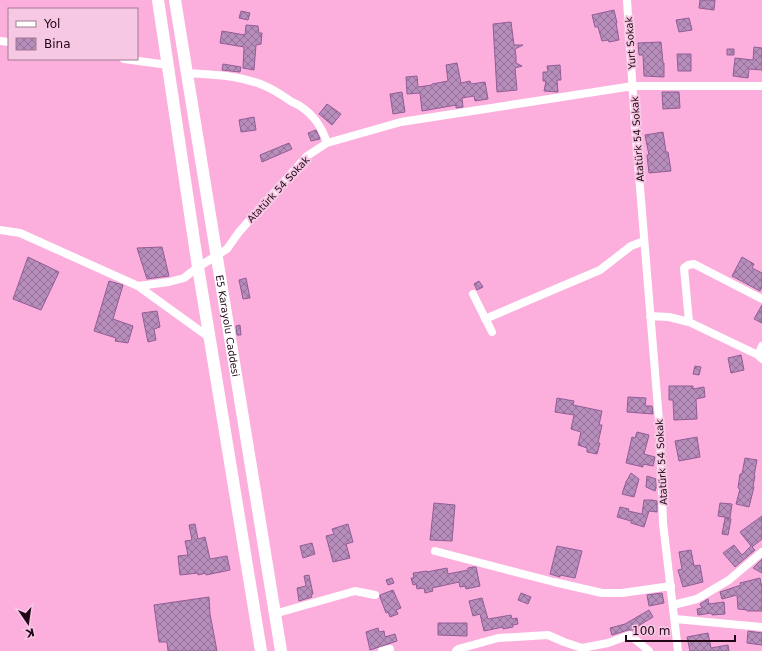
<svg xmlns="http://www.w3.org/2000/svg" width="762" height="651" font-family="'DejaVu Sans',sans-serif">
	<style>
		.building { fill: url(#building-cross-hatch); stroke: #915c96 }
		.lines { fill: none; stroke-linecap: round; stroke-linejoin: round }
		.minor { stroke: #fff; stroke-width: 8 }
		.highway { stroke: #fff; stroke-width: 12 }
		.labels { text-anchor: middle; stroke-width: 4; stroke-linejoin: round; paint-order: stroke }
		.street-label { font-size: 10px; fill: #210617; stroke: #f7c8e3 }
	</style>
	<defs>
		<pattern id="building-cross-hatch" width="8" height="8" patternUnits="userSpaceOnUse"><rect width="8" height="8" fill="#b78dbb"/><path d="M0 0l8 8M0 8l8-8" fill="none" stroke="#947197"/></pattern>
	</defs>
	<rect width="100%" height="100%" fill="#fcafdd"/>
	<path class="building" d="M700 0H715L714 10 699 8Z
		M614 10 617 23H616L619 40 609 42 608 40 602 41 598 27H595L592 15Z
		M241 11 250 13 248 20 239 18Z
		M689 18 692 30 679 32 676 20Z
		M511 22 514 45H523L515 49 516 57V63L522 66 515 68 517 90 497 92 493 24Z
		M246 25 258 26 259 33H262L261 44 256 45 254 70 243 68 244 47 220 43 222 31 245 35Z
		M661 42 663 63H664V77L644 76 643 55H639L638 43Z
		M754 47 762 48V70L749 69 748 78 733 76 735 58 753 60Z
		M727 49H734V55H727Z
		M677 54H691V71H678Z
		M457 63 461 83 470 81 471 84 485 82 488 99 475 101 474 96 462 98 463 107 456 108V105L422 111 420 93 407 94 406 77 417 76 418 87 432 85V84L448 81 446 65Z
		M223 64 241 67 240 72 222 70Z
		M560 65 561 80H557L558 92 544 91 546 81H543V72H548L547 66Z
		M402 92 405 112 393 114 390 94Z
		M662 92H679L680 108 663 109Z
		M327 104 341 114 332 125 319 114Z
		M254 117 256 130 241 132 239 120Z
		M316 130 320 139 311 141 308 133Z
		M663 132 666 152H668L671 171 649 173 647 155H649L645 135Z
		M289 143 292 149 262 162 260 155Z
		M162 247 169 276 147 279 137 248Z
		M28 257 59 272 41 310 13 299Z
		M742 257 754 264 752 268 762 273V287L760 291 732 276Z
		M246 278 250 298 243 299 239 280Z
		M109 281 123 285 113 319 133 326 128 343 115 341 116 338 94 331Z
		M479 281 483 287 477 290 474 284Z
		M762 305V323L754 319Z
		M157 311 160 327 154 329 156 340 148 342 142 313Z
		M240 325 241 335H237L236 326Z
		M741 355 744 370 731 373 728 358Z
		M695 366 701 367 699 375 693 374Z
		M669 386H693V389L704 387 705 397 696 399 697 419 674 420 673 400H669Z
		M628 397 646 398 645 406H652L653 414 627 412Z
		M557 398 574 401 573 405 602 411 599 425H602L598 443H600L597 454 587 452V448L578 445 581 432 571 429 574 415 555 412Z
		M637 432 649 435 644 454 655 457 653 466 643 464V467L626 463 632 437 635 438Z
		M697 437 700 457 679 461 675 441Z
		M745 458 757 460 754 476H755L753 486 754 487 749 507 736 504 740 489 738 488 740 474H742Z
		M631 473 639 479 634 497 622 494 626 482Z
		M647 476 656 479V488L655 491 646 487Z
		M644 500H652L657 501V512L649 511 644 527 631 523V521L617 517 620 507 629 509 628 511 642 514Z
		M434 503 455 505 452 541 430 540Z
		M720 503 732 504 730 518 718 516Z
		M762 516V539L752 547 755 550 735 567 723 553 734 545 742 555 751 546 740 532Z
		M725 518 731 519 728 535 722 534Z
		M195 524 198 539 205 537 210 559 227 556 230 570 206 575V573L198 575V573L180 575 178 556 188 555 185 541 192 540 189 525Z
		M348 524 353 542 346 544 350 558 333 562 326 536 334 534 332 529Z
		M312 543 315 554 303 558 300 546Z
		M557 546 582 551 575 578 560 575V577L550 574Z
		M691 550 694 566 700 565 703 582 683 587 678 570 682 569 679 552Z
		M762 559V573L753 568Z
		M473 567H476L480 586 466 589 465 586 460 587 459 582 432 588 433 591 425 593 424 588 417 589 416 584 413 585 411 578H414L413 573 427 571V572L447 568 448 574 468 570V568Z
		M309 575 313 594 311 595 312 597 299 601 297 588 306 586 304 576Z
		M392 578 394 583 388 585 386 580Z
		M760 578 762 588V611H747V610L738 609 737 595 722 599 720 592 741 585 740 583Z
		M393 590 401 608 396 610 398 614 390 617 388 612 386 613 380 597V595Z
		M521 593 531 597 528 604 518 600Z
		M662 593 664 603 649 606 647 595Z
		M209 597 210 614 217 651H168L167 642H159L154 605Z
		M482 598 488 619 511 615 512 619 517 618 518 624 513 625V627L503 629V627L484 631 480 614 473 616 469 601Z
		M708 599 709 604 724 602 725 614 712 615V613L698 615 697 609 702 608 700 604Z
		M649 610 653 617 633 629V630H628L612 635 610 628 625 624Z
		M438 623H467V636L438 635Z
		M378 628 379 632 384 631 385 637 395 634 397 641 370 650 366 632Z
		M748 631 762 633V645L747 643Z
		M708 633 711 648 728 645 729 651H690L687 637Z"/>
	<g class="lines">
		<path class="minor" d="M627 0 635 126 660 433 663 523 678 651
			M0 41 9 42
			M124 59 168 65
			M186 73C213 75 241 75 265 86 275 90 283 96 292 102 294 103 297 104 300 106 314 115 322 127 327 143
			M0 230 20 233 138 286 210 338
			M138 286 169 282 184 278 198 267 216 256 227 249 239 232 307 156 327 143 401 122 633 86H762
			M473 294 492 332
			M650 316 669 317 689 322 758 355 762 359
			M485 319 600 270 631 246 644 241
			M689 322 684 268 688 265 694 264 762 299
			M758 355 762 346
			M435 551 554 582 602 593H622L671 586
			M673 605 697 599 729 580 762 552
			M274 614 355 591 375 595
			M675 619 762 627
			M382 651 390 649
			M456 651 458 649 498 638 548 635 564 642 582 648 608 643 630 635 649 651"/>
		<g class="highway">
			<path d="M158 0 198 267 261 651"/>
			<path id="s1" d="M175 0 281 651"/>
		</g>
	</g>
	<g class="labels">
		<g class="street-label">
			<text transform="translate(630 43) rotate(-94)" y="4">Yurt Sokak</text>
			<text transform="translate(637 139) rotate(-94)" y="4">Atatürk 54 Sokak</text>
			<text transform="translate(278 189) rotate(-47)" y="4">Atatürk 54 Sokak</text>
			<text dy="4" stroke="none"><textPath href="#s1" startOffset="330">E5 Karayolu Caddesi</textPath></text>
			<text transform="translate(661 462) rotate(-93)" y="4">Atatürk 54 Sokak</text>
		</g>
	</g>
	<rect x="8" y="8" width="130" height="52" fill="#f7c8e3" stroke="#a17a91"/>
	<rect x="16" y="21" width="20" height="6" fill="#ffffff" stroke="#a17a91"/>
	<text x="44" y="28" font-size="12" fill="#210617">Yol</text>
	<rect x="16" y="38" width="20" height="12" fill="url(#building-cross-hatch)" stroke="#a17a91"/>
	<text x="44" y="48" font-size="12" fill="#210617">Bina</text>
	<g transform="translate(28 623) rotate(167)" stroke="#f7c8e3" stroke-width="3" paint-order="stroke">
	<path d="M0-3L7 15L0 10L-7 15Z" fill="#210617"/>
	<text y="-6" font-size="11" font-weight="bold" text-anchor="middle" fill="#210617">K</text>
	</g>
	<path d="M626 635v6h109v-6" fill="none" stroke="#210617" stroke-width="2"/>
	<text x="632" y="635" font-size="12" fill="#210617" stroke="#f7c8e3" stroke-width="3" paint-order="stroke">100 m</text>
</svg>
